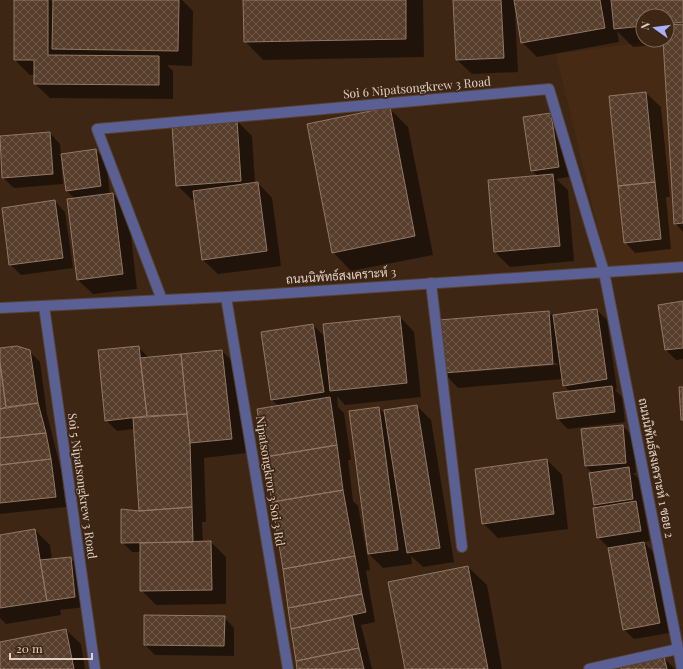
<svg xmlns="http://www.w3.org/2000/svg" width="683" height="669" font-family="'Playfair Display',Sarabun,serif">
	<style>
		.built { fill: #472a14 }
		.shadow { fill: #0007; fill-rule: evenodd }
		.building { fill: url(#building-cross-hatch); stroke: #937764 }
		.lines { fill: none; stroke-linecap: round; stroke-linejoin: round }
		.service-casing { stroke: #574130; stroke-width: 12 }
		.minor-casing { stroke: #574130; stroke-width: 12 }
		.tertiary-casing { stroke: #574130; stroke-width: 12 }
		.service { stroke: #5a5f94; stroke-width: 10 }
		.minor { stroke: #5a5f94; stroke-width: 10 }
		.tertiary { stroke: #5a5f94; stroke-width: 10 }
		.labels { text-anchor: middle; stroke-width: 3.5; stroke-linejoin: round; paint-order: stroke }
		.street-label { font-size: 12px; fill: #e1d1c6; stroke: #3d2614 }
	</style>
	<defs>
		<pattern id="building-cross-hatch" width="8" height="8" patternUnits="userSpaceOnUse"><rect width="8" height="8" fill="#573e2c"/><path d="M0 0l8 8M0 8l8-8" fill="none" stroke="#6f5949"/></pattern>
	</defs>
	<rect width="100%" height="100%" fill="#3d2614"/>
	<path class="built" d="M683 37V269L609 275 556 54Z"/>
	<path class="shadow" d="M15 0H50L54 4V0H182L193 11 192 66 167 65 173 71V99L50 98 35 84V75H30L15 60Z
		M244 0H423L424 57 263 60 245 41Z
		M454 0H683V232L675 223 664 44 633 47 617 31 619 42 537 57 522 42 515 13 518 72 472 74 457 60ZM643 16H667V40H643Z
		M646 93 661 107 670 197H666L671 249 635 253 625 242Z
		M389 108 408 127 433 255 351 271 333 252Z
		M551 114 561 124 569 177 556 179 568 190 574 261 510 267 495 252 489 181 538 177 532 170Z
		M237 121 252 136 255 184 258 183 272 198 281 266 218 274 203 260 196 200H192L177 185Z
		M50 133 60 144 61 155 96 150 106 161 110 195 113 194 128 209 137 289 93 294 78 280 75 199 66 190 63 163H61L63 184 14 188 3 178Z
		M55 201 65 212 73 268 21 275 10 264Z
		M683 302V359L676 360 666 350 659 305Z
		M597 310 607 320 617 389 615 390 622 397 625 422 568 429 558 419 570 392 564 385 563 379 458 388 444 373 548 312 553 316ZM557 363 558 365 456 373V371Z
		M400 317 414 332 421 397 345 405 337 396 338 407 344 413 351 460H348L353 501 358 506 370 570 366 571 375 622 361 625 372 669H299L279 406 272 400 313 325 325 337Z
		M138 347 149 358 222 351 237 366 246 453 204 458 206 522H202L203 542H211L226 557V604L156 605 141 590V552H132L122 542 140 512 134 429 117 431 106 420Z
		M0 349 29 351 40 362 47 414 61 470 66 507 0 514Z
		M417 406 431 420 454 562 423 567 411 556 412 564 383 568 368 553 379 408 386 415Z
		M623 426 633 437 636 473H633L638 478 650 541 644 542 654 553 669 633 634 639 624 629 610 549 598 537V508L595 505 593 473 585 466Z
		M547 460 562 475 568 529 498 538 483 523Z
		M35 530 50 545 52 560 70 558 80 568 85 607 60 610 61 615 6 624 0 618V536Z
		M468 567 487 585 502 669H406Z
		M224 617 234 628V656L155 655 145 645Z
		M66 630 81 644 85 669H0V643Z
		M664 658 675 669H622Z"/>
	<path class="building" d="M14 0H48V55L159 56V85L34 84V60H14Z
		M53 0H179L178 51 52 49Z
		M243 0H406V39L244 42Z
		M453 0H501L504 58 456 60Z
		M514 0H600L605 28 521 43Z
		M611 0H683V22L667 24V16H643V26L614 29Z
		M683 24V223L674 224 663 40H667V25Z
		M646 92 655 182 618 186 609 96Z
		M390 107 415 236 332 253 307 124Z
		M551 113 559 167 531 171 523 117Z
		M237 120 241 181 176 186 172 125Z
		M50 132 53 174 2 178 0 136Z
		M96 149 101 186 66 191 61 154Z
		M553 174 560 246 494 252 488 180Z
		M258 182 267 251 202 260 193 191Z
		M655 182 661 239 624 243 618 186Z
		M113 193 123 274 77 280 67 199Z
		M55 200 63 258 9 265 2 208Z
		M683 301V348L665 350 658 305Z
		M597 309 607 379 563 386 553 315Z
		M549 311 553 364 443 373 439 320Z
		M400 316 407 383 330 391 323 324Z
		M313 324 324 392 271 400 261 332Z
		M17 346 30 350 38 403 6 407 0 363V348Z
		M139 346 147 416 105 421 98 350Z
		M222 350 232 439 190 443 181 354Z
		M181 354 187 414 147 416 140 358Z
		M0 363 6 407 0 409Z
		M612 386 615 412 557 419 553 393Z
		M679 387H683V420H681Z
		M330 397 337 445 265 457 257 409Z
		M38 403 46 433 0 438V409Z
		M417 405 440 548 407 553 384 410Z
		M379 407 398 550 368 554 349 411Z
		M187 414 190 443 192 507 139 511 133 418Z
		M623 425 626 463 585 466 581 429Z
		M46 433 51 459 0 465V438Z
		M337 445 343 490 272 502 265 457Z
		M51 459 56 497 0 503V465Z
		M547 459 554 514 482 524 475 469Z
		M629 467 633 499 594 505 589 473Z
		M343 490 355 556 283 569 272 502Z
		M636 501 641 531 597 538 593 508Z
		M192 507 193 542 121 543V509L139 511Z
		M35 529 47 601 0 608V535Z
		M211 541 212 590 140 591V543Z
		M644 542 660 623 623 630 608 548Z
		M355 556 362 594 288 608 283 569Z
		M71 557 75 597 47 601 40 560Z
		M468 566 488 669H405L388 582Z
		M362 594 366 612 291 629 288 608Z
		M144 615 225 616 224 646 144 645Z
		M352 615 359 648 296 661 291 629Z
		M66 629 74 669H0V642Z
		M359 648 364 669H297L296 661Z
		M664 657 667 669H621V666Z"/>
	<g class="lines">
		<defs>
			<path id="service" d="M589 669 678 649"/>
			<path id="minor" d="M431 283 462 547
				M226 297 288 669
				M162 300 97 129 549 89 604 272
				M44 306 95 669"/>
			<path id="tertiary" d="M604 272 682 669
				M0 308 226 297 683 267"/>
		</defs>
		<use href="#service" class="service-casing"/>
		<use href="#minor" class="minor-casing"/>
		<use href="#tertiary" class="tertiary-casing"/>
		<use href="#service" class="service"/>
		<use href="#minor" class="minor"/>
		<use href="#tertiary" class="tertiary"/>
	</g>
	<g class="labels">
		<g class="street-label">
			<text transform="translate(417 88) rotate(-5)" y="4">Soi 6 Nipatsongkrew 3 Road</text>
			<text transform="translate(341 276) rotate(-4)" y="4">ถนนนิพัทธ์สงเคราะห์ 3</text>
			<text transform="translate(656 468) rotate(79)" y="4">ถนนนิพันธ์สงเคราะห์ 1 ซอย 2</text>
			<text transform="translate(270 481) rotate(81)" y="4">Nipatsongkror 3 Soi 3 Rd</text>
			<text transform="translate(82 486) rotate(82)" y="4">Soi 5 Nipatsongkrew 3 Road</text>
		</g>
	</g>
	<g transform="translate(655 28) rotate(284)"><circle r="19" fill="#3d2614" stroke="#7f6a5b"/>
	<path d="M0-3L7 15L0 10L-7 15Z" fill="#a7b0fc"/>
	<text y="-6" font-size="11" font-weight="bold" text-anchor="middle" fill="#e1d1c6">N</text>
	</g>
	<path d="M10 653v6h82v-6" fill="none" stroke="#e1d1c6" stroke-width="2"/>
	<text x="16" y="653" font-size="12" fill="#e1d1c6" stroke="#3d2614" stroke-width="3" paint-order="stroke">20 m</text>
</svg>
